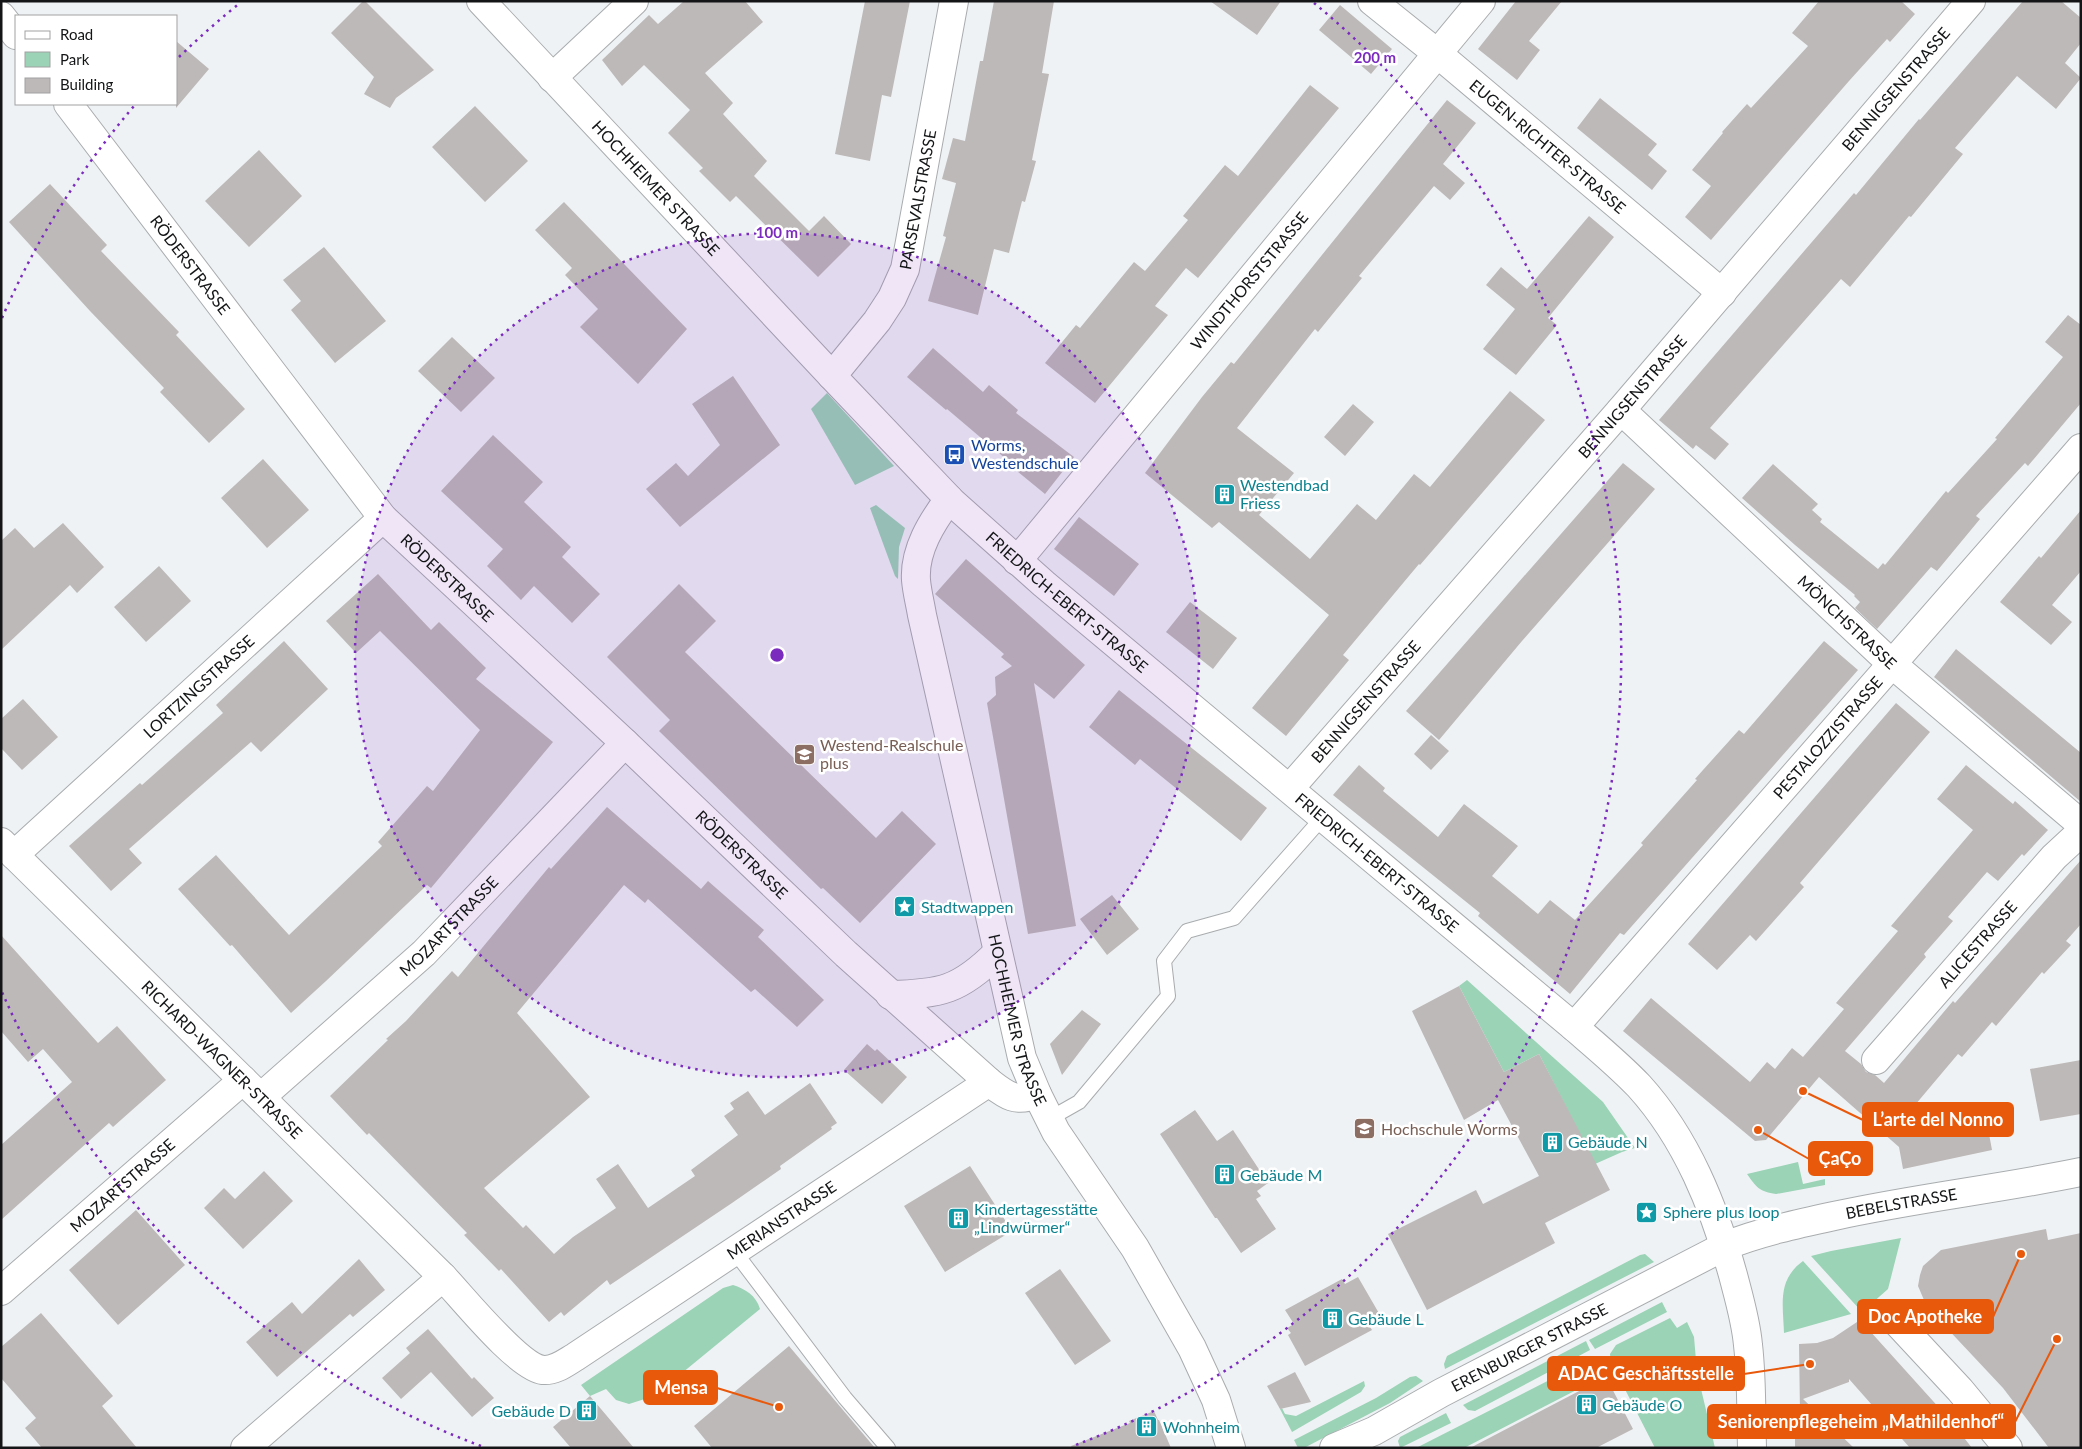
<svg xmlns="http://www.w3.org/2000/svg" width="2082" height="1449" font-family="Lato,sans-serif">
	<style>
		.green { fill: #9ad3b6 }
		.building { fill: #bdb9b8 }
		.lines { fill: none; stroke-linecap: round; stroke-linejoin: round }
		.service-casing { stroke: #a9acae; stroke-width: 16 }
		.minor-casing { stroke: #a9acae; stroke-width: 30 }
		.tertiary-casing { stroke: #a9acae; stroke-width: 30 }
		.service { stroke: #fff; stroke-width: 14 }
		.minor { stroke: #fff; stroke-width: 28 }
		.tertiary { stroke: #fff; stroke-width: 28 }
		.ring { fill: none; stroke: #7b2cbf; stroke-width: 2.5; stroke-dasharray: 2.5 5 }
		.labels { text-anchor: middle; stroke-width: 5; stroke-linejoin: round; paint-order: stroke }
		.street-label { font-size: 16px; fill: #141516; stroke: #fff }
		.transit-label { font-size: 16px; fill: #164399; stroke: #fff; text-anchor: start }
		.culture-label { font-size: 16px; fill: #0d838f; stroke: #fff; text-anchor: start }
		.education-label { font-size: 16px; fill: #785e54; stroke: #fff; text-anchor: start }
		.centre { fill: #7b2cbf; stroke: #fff; stroke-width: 2.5 }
		.ring-label { font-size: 15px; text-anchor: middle; font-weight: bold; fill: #7b2cbf; stroke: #fff; stroke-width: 5; stroke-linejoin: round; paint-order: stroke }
		.leader { fill: none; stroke: #e8590c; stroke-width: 2 }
		.callout-dot { fill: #e8590c; stroke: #fff; stroke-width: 2 }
		.callout { fill: #e8590c; stroke: #e8590c; stroke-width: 2 }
		.callout-label { font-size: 18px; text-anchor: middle; font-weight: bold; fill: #fff }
	</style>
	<rect width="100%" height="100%" fill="#eff2f4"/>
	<path class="green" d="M827 393 894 466 855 485 811 409Z
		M876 505 905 528 899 547 898 579 895 576 870 508Z
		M1467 980 1603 1102 1635 1148 1622 1152 1595 1164 1539 1054 1504 1072 1459 986Z
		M1798 1162 1803 1184 1825 1179V1185L1776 1194C1760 1192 1756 1187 1747 1174Z
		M1901 1238 1888 1289 1862 1312 1811 1256 1831 1251Z
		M1645 1254 1654 1262 1445 1369 1444 1364 1447 1356 1640 1255Z
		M1803 1261 1851 1314 1784 1333C1783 1304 1777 1280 1803 1261Z
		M733 1285C745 1289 756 1295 760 1309L654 1396 629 1404 616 1400 606 1389 590 1396 581 1385 723 1288Z
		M1662 1302 1667 1312 1595 1349 1589 1340Z
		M1670 1318 1677 1328 1687 1322 1694 1337 1697 1372 1715 1448H1655L1611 1362 1610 1354 1616 1345Z
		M1586 1341 1590 1350 1475 1411 1468 1410 1463 1405Z
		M1573 1369 1584 1375 1588 1384 1464 1448H1416L1569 1370Z
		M1416 1376 1423 1381 1390 1403 1304 1448H1298L1294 1440 1376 1398 1410 1377Z
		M1364 1381 1365 1386 1361 1392 1292 1432 1280 1409 1282 1408 1285 1414 1296 1416Z
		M1446 1413 1451 1423 1400 1448 1398 1441 1400 1437Z"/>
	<path class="building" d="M363 1H365L434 70 396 98 390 108 364 94 374 77 331 33Z
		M684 1H745L763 22 705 73 733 103 723 114 767 161 754 176 809 231 824 216 851 244 818 277 736 196 730 202 699 171 703 168 668 133 690 110 644 65 622 86 602 60 649 15 658 24Z
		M865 1H910L891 97 882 95 870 161 835 154Z
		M994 1H1054L1042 73 1049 74 1032 160 1036 161 1025 202 1022 201 1009 253 994 249 978 315 928 301 946 237 943 236 956 183 942 179 953 138 965 141 980 61H983Z
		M1210 1H1281L1257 35Z
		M1516 1H1562L1529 41 1540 50 1517 80 1478 49Z
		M1819 1H1901L1915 14 1890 42 1887 39 1849 81 1711 240 1685 217 1711 186 1692 170 1723 133 1722 132 1747 104 1751 108 1808 46 1792 33Z
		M2023 1H2061L2081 18V43L2065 63 2081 78 2056 109 2017 76 1955 148 1963 154 1911 217 1909 216 1850 287 1841 279 1710 428 1729 444 1715 460 1696 445 1693 449 1659 420 1854 193 1856 195 1919 119 1920 120Z
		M1340 5 1392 49 1371 74 1319 30Z
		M176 41 209 69 176 108Z
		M1310 85 1339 108 1198 278 1186 268 1155 306 1168 315 1095 403 1045 363 1076 325 1080 328 1134 262 1145 271 1188 220 1183 216 1225 165 1238 176Z
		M1600 98 1657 144 1648 155 1667 171 1652 190 1577 128Z
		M1447 100 1476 123 1443 164 1465 183 1450 200 1434 186 1359 276 1362 278 1318 332 1315 329 1237 428 1294 473 1259 515 1310 559 1357 504 1376 520 1414 474 1430 487 1510 391 1545 420 1420 565 1419 564 1343 655 1349 660 1286 736 1252 708 1329 615 1219 522 1212 528 1145 473 1202 397 1231 362 1234 364Z
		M475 106 528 161 485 202 432 147Z
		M259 150 302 196 249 247 205 201Z
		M50 184 107 245 101 251 179 332 176 335 245 409 209 443 160 392 164 388 90 311 9 222Z
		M564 202 687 329 638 384 580 327 598 309 565 275 572 268 535 230Z
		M1589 216 1614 237 1548 318 1557 325 1516 375 1483 349 1515 309 1486 285 1501 267 1527 289Z
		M324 247 386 321 335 363 291 310 301 301 283 280Z
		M2068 315 2081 325V403L2028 466 2025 463 1976 516 1980 519 1937 571 1931 567 1877 629 1855 608 1860 602 1854 596 1855 595 1795 545 1742 498 1773 464 1818 504 1812 510 1822 519 1820 522 1878 569 1883 563 1885 565 1946 491 1948 493 1997 439 1995 438 2063 357 2045 342Z
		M452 337 495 378 461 412 418 371Z
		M933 348 983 392 989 385 1018 410 1016 413 1074 457 1045 494 1012 467 1013 465 947 409 946 410 907 377Z
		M733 376 780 445 680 527 646 489 676 463 688 476 720 445 692 404Z
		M1353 404 1374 422 1345 456 1324 437Z
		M493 435 543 482 524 502 571 547 562 557 600 594 572 623 534 586 521 600 487 566 503 549 441 491Z
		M263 459 309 510 267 548 221 498Z
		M1623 463 1655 489 1522 641 1439 740 1406 711Z
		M2081 510V571L2052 605 2072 622 2051 645 2000 602 2039 556 2041 558Z
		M1079 517 1139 564 1114 596 1054 549Z
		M63 523 104 567 77 593 70 585 1 650V541L15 528 34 548Z
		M966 559 1085 665 1054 699 1034 683 1076 926 1028 934 987 703 996 695 995 677 1012 666 1001 657 1004 654 935 594Z
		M159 566 191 601 146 642 114 607Z
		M378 574 431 630 439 622 486 668 476 679 553 742 431 888 427 885 326 981 291 1013 232 945 230 946 178 889 216 855 289 935 382 846 378 842 427 786 433 791 480 730 380 631 356 653 326 621Z
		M679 584 716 621 685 652 876 838 902 811 936 844 860 923 823 888 821 889 659 731 670 720 607 657Z
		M1190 602 1237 638 1213 669 1166 632Z
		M284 641 328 689 261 752 251 742 129 849 142 863 111 891 69 846 140 783 142 785 223 713 216 705Z
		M1824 641 1858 670 1624 935 1620 933 1570 994 1478 916 1480 913 1333 795 1359 765 1385 788 1383 791 1438 837 1464 804 1518 846 1492 876 1538 914 1550 900 1575 920 1643 845 1641 843 1697 780 1695 779 1703 770 1739 730 1744 734Z
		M1956 649 2081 753V802L1934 677Z
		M1119 690 1267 808 1241 841 1140 759 1135 765 1089 727Z
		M23 699 58 737 22 770 1 748V719Z
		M1896 703 1930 732 1800 883 1804 887 1756 941 1750 935 1717 970 1688 944Z
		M1431 735 1449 751 1431 770 1414 754Z
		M1966 765 2013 804 2015 801 2048 830 2024 856 2022 854 1998 881 1987 872 1948 917 1953 921 1924 954 1926 957 1845 1051 1861 1064 1866 1072 1875 1075 1884 1083 1953 1001 1955 1003 2081 860V924L2066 941 2071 945 2044 974 2042 972 1996 1026 1992 1022 1962 1057 1958 1054 1899 1124 1984 1107 1992 1150 1903 1169 1899 1147 1819 1077 1766 1140 1755 1141 1623 1031 1651 998 1750 1082 1767 1062 1775 1069 1792 1048 1803 1057 1844 1009 1836 1003 1898 931 1891 926 1973 830 1937 799Z
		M607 807 701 889 708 881 764 930 758 937 824 1000 797 1027 755 989 751 992 648 899 645 903 624 885 517 1013 590 1097 484 1188 523 1228 526 1225 554 1254 573 1237 616 1208 596 1179 618 1164 648 1208 695 1176 691 1170 738 1135 724 1116 734 1109 730 1103 748 1091 765 1115 810 1083 837 1123 831 1127 832 1129 780 1166 781 1169 732 1203 610 1285 607 1280 564 1316 561 1312 549 1322 501 1269 499 1271 464 1235 467 1233 369 1133 367 1135 330 1096 388 1040 386 1039 406 1021 452 971 458 977 549 867 551 869Z
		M1112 895 1139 929 1107 955 1080 919Z
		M1 935 98 1043 117 1026 166 1080 113 1127 109 1123 1 1220V1145L72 1082 43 1049 28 1062 1 1031Z
		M1459 986 1504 1072 1539 1054 1610 1190 1545 1223 1555 1243 1427 1310 1388 1234 1476 1190 1483 1204 1539 1176 1498 1100 1464 1120 1412 1011Z
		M1082 1010 1101 1024 1062 1075 1050 1044Z
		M867 1044 875 1051 877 1049 907 1077 882 1104 844 1070Z
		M2081 1060V1114L2040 1121 2030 1069Z
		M1195 1110 1217 1141 1233 1130 1268 1183 1257 1191 1261 1196 1256 1199 1276 1229 1241 1253 1217 1218H1215L1160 1134Z
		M970 1166 1012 1231 945 1272 904 1206Z
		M264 1171 293 1201 243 1249 204 1208 224 1188 235 1199Z
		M136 1210 185 1265 118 1325 69 1270Z
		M2046 1229 2048 1240 2081 1233V1448H2049L2003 1388 1927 1307 1918 1286 1920 1275 1923 1266 1941 1250Z
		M359 1259 385 1290 353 1317 350 1314 277 1377 246 1342 292 1302 302 1314Z
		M1060 1269 1111 1341 1075 1365 1025 1293Z
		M1358 1277 1380 1315 1367 1322 1372 1330 1305 1366 1288 1335 1291 1333 1287 1328 1294 1324 1285 1310 1342 1279 1345 1284Z
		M41 1313 113 1396 102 1406 137 1448H42L25 1428 36 1418 1 1378V1347Z
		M1860 1320 1951 1421 1972 1448H1910L1849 1379V1382L1803 1399 1854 1448H1795V1413H1800L1799 1344 1817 1343 1833 1338Z
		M428 1329 472 1379 474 1377 494 1398 472 1417 431 1372 401 1399 382 1378 410 1353 406 1348Z
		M789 1346 875 1448H712L694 1426Z
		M1295 1372 1311 1402 1280 1409 1267 1386Z
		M1606 1377 1633 1429 1596 1448H1470Z
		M590 1396 634 1448H571L553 1427Z
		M1154 1411 1158 1420H1159L1171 1448H1072L1071 1446 1130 1423 1129 1421Z"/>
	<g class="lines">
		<defs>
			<path id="service" d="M1049 1119 1079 1102 1168 996 1164 961 1187 931 1234 918 1324 816
				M735 1252 845 1398 888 1448"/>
			<g id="minor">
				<path id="s1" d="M1372 1 1438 54 1722 293"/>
				<path d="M1 16 16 35"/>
				<path d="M552 78 634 1"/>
				<path id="s2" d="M68 104 383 518 625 743 846 954 989 1082C1006 1095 1015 1103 1037 1094"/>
				<path id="s3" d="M832 376 877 321 892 298 905 269 954 1"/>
				<path id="s4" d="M1621 410 1892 664 2081 824"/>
				<path id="s5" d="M1017 561 1481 1"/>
				<path id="s6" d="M1290 788 1621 410 1971 1"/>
				<path id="s7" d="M1 842 443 1277C463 1298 518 1367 543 1370 555 1371 565 1363 575 1357L989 1082"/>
				<path id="s8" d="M14 855 383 518"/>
				<path d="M890 995C941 994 960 990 997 953"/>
				<path id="s9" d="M1574 1027 2081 448"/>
				<path id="s10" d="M1876 1060 2054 857 2081 832"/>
				<path id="s11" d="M261 1097 424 953 625 743"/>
				<path id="s12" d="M1 1291 243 1080"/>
				<path d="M1893 1318 1960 1390 2008 1448"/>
				<path d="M245 1448 443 1277"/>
			</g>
			<g id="tertiary">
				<path id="s13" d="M481 1 832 376 952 502 1044 584 1574 1027C1596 1046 1619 1065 1639 1086 1687 1139 1714 1207 1733 1275 1739 1298 1746 1321 1748 1345 1752 1379 1751 1414 1752 1448"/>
				<path id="s14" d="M949 499C932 522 914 550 916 580 917 592 920 603 922 615L1022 1058 1037 1094 1056 1132 1135 1248 1192 1348 1216 1400 1231 1448"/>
				<path id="s15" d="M1334 1448 1374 1431 1441 1393 1725 1246C1760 1232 1797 1224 1834 1216 1916 1198 1999 1189 2081 1172"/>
			</g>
		</defs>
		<use href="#service" class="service-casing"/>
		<use href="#minor" class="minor-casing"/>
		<use href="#tertiary" class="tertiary-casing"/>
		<use href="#service" class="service"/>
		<use href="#minor" class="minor"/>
		<use href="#tertiary" class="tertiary"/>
	</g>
	<circle cx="777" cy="655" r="422" fill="#7b2cbf" fill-opacity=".12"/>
	<g class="ring">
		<circle cx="777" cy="655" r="422"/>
		<path d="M481 1446A845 845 0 0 1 2 992M2 318A845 845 0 0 1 134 106M179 57A845 845 0 0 1 240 3M1314 3A845 845 0 0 1 1073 1446"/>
	</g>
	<defs>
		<symbol id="bus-square" viewBox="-11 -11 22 22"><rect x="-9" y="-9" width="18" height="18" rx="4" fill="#1a4fb4" stroke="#fff"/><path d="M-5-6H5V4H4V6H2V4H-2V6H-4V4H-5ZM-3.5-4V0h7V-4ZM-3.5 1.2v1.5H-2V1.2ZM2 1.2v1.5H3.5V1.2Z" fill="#fff"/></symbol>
		<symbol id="building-square" viewBox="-11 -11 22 22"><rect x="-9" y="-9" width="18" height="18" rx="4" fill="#0f9aa8" stroke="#fff"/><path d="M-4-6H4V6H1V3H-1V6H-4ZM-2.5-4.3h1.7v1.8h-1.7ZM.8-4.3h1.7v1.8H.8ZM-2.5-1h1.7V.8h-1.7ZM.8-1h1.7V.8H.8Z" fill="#fff"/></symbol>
		<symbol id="school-square" viewBox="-11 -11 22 22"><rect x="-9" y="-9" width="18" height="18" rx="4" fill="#8d6e63" stroke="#fff"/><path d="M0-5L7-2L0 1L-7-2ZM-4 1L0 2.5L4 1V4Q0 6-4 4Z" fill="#fff"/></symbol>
		<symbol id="sight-square" viewBox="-11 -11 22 22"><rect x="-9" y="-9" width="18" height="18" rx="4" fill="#0f9aa8" stroke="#fff"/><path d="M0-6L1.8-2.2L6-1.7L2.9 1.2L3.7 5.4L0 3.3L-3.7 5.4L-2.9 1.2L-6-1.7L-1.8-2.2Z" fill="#fff"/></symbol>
		<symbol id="university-square" viewBox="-11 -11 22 22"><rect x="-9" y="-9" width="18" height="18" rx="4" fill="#8d6e63" stroke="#fff"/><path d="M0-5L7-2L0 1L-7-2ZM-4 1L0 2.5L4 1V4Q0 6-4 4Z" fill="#fff"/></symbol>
	</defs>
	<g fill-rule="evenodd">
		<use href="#bus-square" x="942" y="442" width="25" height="25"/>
		<use href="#building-square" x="1212" y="482" width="25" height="25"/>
		<use href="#school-square" x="792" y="742" width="25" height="25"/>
		<use href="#sight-square" x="892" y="894" width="25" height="25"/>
		<use href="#university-square" x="1352" y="1116" width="25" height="25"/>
		<use href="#building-square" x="1540" y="1130" width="25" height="25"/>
		<use href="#building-square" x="1212" y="1162" width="25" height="25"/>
		<use href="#sight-square" x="1634" y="1200" width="25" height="25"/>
		<use href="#building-square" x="946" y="1206" width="25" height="25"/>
		<use href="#building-square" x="1320" y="1306" width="25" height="25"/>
		<use href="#building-square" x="1574" y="1392" width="25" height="25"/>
		<use href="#building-square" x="574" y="1398" width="25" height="25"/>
		<use href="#building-square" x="1134" y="1414" width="25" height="25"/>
	</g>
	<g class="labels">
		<g class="street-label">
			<text dy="6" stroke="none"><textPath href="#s6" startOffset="925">BENNIGSENSTRASSE</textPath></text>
			<text dy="6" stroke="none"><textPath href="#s1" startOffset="228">EUGEN-RICHTER-STRASSE</textPath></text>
			<text dy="6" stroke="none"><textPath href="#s13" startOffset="256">HOCHHEIMER STRASSE</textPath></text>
			<text dy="6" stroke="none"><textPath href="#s3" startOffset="201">PARSEVALSTRASSE</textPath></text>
			<text dy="6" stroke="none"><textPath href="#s2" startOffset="202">RÖDERSTRASSE</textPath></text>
			<text dy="6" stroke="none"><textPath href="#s5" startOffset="364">WINDTHORSTSTRASSE</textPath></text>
			<text dy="6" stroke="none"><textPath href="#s6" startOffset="520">BENNIGSENSTRASSE</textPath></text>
			<text dy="6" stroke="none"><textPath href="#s2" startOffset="608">RÖDERSTRASSE</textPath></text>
			<text dy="6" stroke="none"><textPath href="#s13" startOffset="840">FRIEDRICH-EBERT-STRASSE</textPath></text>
			<text dy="6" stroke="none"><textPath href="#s4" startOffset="310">MÖNCHSTRASSE</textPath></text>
			<text dy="6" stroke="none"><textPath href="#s8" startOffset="250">LORTZINGSTRASSE</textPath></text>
			<text dy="6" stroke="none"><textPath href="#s6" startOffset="115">BENNIGSENSTRASSE</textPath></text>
			<text dy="6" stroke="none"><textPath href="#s9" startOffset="385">PESTALOZZISTRASSE</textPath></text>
			<text dy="6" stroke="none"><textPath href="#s2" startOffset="1012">RÖDERSTRASSE</textPath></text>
			<text dy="6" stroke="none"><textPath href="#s13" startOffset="1245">FRIEDRICH-EBERT-STRASSE</textPath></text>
			<text dy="6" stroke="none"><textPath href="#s11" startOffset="254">MOZARTSTRASSE</textPath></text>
			<text dy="6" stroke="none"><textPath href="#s10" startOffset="154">ALICESTRASSE</textPath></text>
			<text dy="6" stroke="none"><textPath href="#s14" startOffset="541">HOCHHEIMER STRASSE</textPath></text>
			<text dy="6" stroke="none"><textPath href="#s7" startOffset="310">RICHARD-WAGNER-STRASSE</textPath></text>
			<text dy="6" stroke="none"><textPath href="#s12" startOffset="161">MOZARTSTRASSE</textPath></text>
			<text dy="6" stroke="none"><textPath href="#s15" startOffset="622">BEBELSTRASSE</textPath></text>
			<text dy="6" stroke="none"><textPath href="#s7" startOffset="1041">MERIANSTRASSE</textPath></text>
			<text dy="6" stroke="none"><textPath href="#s15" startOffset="220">ERENBURGER STRASSE</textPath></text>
		</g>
		<g class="transit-label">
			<text x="971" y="451">Worms,<tspan x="971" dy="18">Westendschule</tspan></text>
		</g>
		<g class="culture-label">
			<text x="1240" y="491">Westendbad<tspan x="1240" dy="18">Friess</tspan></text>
			<text x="921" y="913">Stadtwappen</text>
			<text x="1568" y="1148">Gebäude N</text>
			<text x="1240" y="1181">Gebäude M</text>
			<text x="974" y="1215">Kindertagesstätte<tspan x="974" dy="18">„Lindwürmer“</tspan></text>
			<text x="1663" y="1218">Sphere plus loop</text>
			<text x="1348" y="1325">Gebäude L</text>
			<text x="1602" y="1411">Gebäude O</text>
			<text x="571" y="1417" text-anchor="end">Gebäude D</text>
			<text x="1163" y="1433">Wohnheim</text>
		</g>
		<g class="education-label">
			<text x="820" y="751">Westend-Realschule<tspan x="820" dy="18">plus</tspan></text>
			<text x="1381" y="1135">Hochschule Worms</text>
		</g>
	</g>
	<circle cx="777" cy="655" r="8" class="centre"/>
	<g class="ring-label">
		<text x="1375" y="63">200 m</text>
		<text x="777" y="238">100 m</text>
	</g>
	<path class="leader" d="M1803 1091L1863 1120M1758 1130L1809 1159M2021 1254L1993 1317M1810 1364L1744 1374M779 1407L717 1388M2057 1339L2015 1422"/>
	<g class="callout-dot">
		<circle cx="1803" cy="1091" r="5"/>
		<circle cx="1758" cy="1130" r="5"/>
		<circle cx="2021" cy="1254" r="5"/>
		<circle cx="1810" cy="1364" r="5"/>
		<circle cx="779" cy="1407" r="5"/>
		<circle cx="2057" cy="1339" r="5"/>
	</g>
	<g class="callout">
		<rect x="1863" y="1103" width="150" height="33" rx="5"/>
		<rect x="1809" y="1142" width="63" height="33" rx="5"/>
		<rect x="1858" y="1300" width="135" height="33" rx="5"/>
		<rect x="1548" y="1357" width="196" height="33" rx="5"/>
		<rect x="644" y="1371" width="73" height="33" rx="5"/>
		<rect x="1708" y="1405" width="307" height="33" rx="5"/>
	</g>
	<g class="callout-label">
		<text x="1938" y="1126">L’arte del Nonno</text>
		<text x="1840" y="1165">ÇaÇo</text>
		<text x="1925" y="1323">Doc Apotheke</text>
		<text x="1646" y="1380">ADAC Geschäftsstelle</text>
		<text x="681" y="1394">Mensa</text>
		<text x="1861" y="1428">Seniorenpflegeheim „Mathildenhof“</text>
	</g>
	<rect width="2082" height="1449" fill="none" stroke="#141516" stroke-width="5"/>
	<rect x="15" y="15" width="162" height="90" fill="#ffffff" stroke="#a1a1a2"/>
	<rect x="25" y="31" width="25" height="8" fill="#ffffff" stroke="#a1a1a2"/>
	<text x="60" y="40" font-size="15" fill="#141516">Road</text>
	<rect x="25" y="52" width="25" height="15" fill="#9ad3b6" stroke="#a1a1a2"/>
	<text x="60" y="65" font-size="15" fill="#141516">Park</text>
	<rect x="25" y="78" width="25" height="15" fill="#bdb9b8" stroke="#a1a1a2"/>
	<text x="60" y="90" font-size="15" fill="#141516">Building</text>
</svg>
